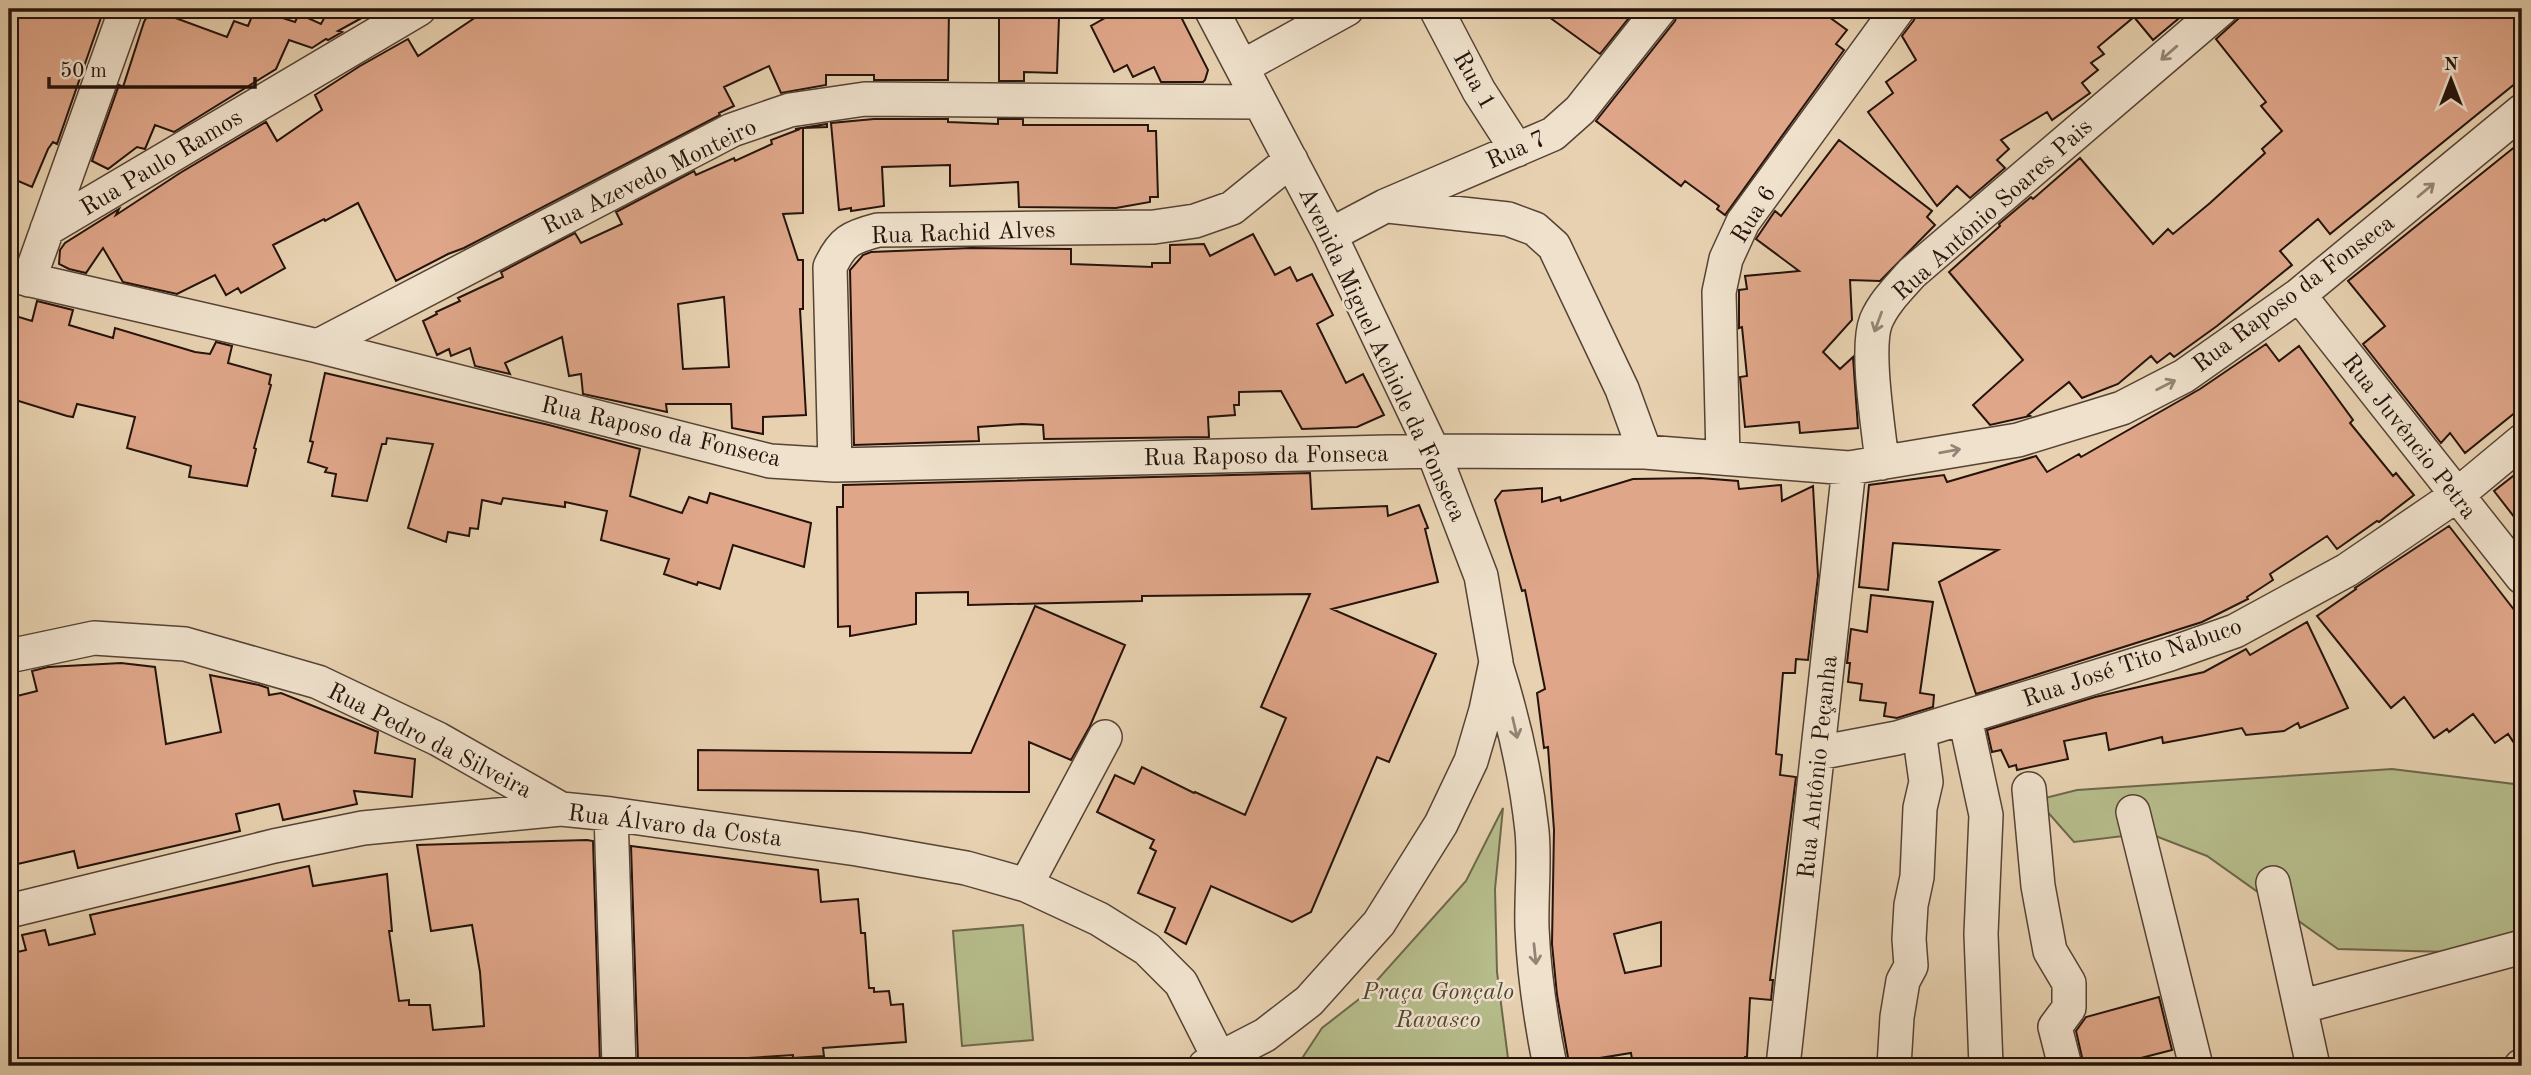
<svg xmlns="http://www.w3.org/2000/svg" width="2531" height="1075" font-family="'Old Standard TT',serif">
	<style>
		.green { fill: #b6bc8b; stroke: #6e684b; stroke-width: 2 }
		.building { fill: #dfa689; stroke: #25130b; stroke-width: 2; fill-rule: evenodd }
		.lines { fill: none; stroke-linecap: round; stroke-linejoin: round }
		.minor-casing { stroke: #564234; stroke-width: 36 }
		.minor { stroke: #efe1cc; stroke-width: 33 }
		.oneway { stroke: #948475 }
		.labels { text-anchor: middle; stroke-width: 5; stroke-linejoin: round; paint-order: stroke }
		.street-label { font-size: 24px; fill: #25130b; stroke: #efe1cc }
		.park-label { font-size: 24px; font-style: italic; fill: #504631; stroke: #efe1cc }
	</style>
	<rect width="100%" height="100%" fill="#e7d1b0"/>
	<filter id="stains"><feTurbulence type="fractalNoise" baseFrequency=".00286" numOctaves="4"/><feColorMatrix values="0 0 0 0 .2 0 0 0 0 .09 0 0 0 0 .02 0 0 0 .5 -.17"/></filter>
	<radialGradient id="worn" r=".72"><stop offset=".6" stop-color="#630" stop-opacity="0"/><stop offset="1" stop-color="#630" stop-opacity=".3"/></radialGradient>
	<path class="green" d="M2392 769 2522 785V931L2485 953 2338 949 2207 856 2148 833 2074 842 2037 800 2077 790Z
		M1503 808 1495 889 1497 972 1509 1066H1297L1322 1028 1363 996 1466 881Z
		M1023 925 1033 1040 962 1046 953 931Z"/>
	<path class="building" d="M9 9H104L57 144 53 142 48 149 32 187 9 177Z
		M151 9 227 37 234 21 248 26 255 9 295 22 299 14 321 24 329 9H378L338 31 342 32 328 40 326 39 312 48 289 40 276 69 174 132 155 125 145 149 137 147 108 169 92 161 119 85 123 87 144 22Z
		M488 9H949L948 80H874V75H826V85L781 93 769 66 724 87 734 106 719 113 720 115 464 248 448 254 396 281 358 203 325 221 324 219 273 245 285 268 241 293 238 288 226 295 215 275 177 294 123 282 103 248 86 273 69 269 59 264 60 250 65 243 119 209 116 215 180 173 266 122 277 141 322 110 315 95 360 66 408 39 418 56Z
		M999 9H1054V18H1059L1057 73 1024 72V81H999Z
		M1121 9H1177L1208 70 1205 80 1203 82H1161L1154 67 1133 77 1127 65 1114 72 1091 26Z
		M1538 9H1636L1600 54Z
		M1679 9H1818L1847 30 1836 44 1844 50 1725 215 1717 209 1719 206 1685 181 1681 186 1596 121 1675 21Z
		M1917 9H2190L2153 40 2134 17 2098 47 2104 54 2091 63 2098 70 2082 83 2090 93 2052 120 2047 112 2001 140 2009 149 1997 160 2005 168 1970 198 1957 186 1937 206 1868 112 1893 93 1886 82 1916 60 1902 36 1914 20Z
		M2249 9H2522V78L2330 234 2318 219 2280 251 2292 265 2217 326 2174 357 2170 353 2157 363 2151 356 2118 384 2082 398 2069 382 2028 415 2030 416 1990 425 1973 405 2023 360 1949 272 2000 226 1999 224 2031 197 2033 199 2080 158 2153 244 2168 229 2173 234 2210 203 2265 153 2262 149 2282 131 2261 106 2266 102 2216 39Z
		M874 119H948V122L998 124V119H1023V125H1148V131H1156L1158 197H1150V202L1116 208 1019 207 1018 182 950 186V165L882 167 884 206 851 211V208L839 210 831 123Z
		M827 124V127L803 128V213L783 214 798 260H803V309H800L806 415 763 417V434L732 428 731 404H666L667 412 583 394 581 374 569 376 562 337 505 363 510 374 475 366 470 348 451 356 449 349 437 355 423 321 437 314 436 312 460 301 458 298 503 277 501 272 575 233 581 243 622 224 616 212 694 171 696 175 734 158 735 161 772 144 771 140 800 129H795ZM724 297 729 367 683 369 678 304Z
		M1839 140 1932 211 1927 217 1935 225 1880 281 1850 280 1852 320 1823 352 1840 369 1853 357 1858 428 1800 433 1799 422 1745 427 1740 377 1747 376 1742 327 1739 328V290L1747 289 1745 276 1799 271 1756 239 1775 211 1781 216Z
		M2522 141V407L2465 453 2450 433 2441 443 2363 344 2385 326 2348 281Z
		M1253 234 1275 275 1290 267 1297 281 1312 274 1333 315 1317 324 1346 383 1363 374 1384 415 1357 427 1302 429 1281 391 1239 392V405H1234L1235 415 1208 417 1209 437 1044 439 1043 425 1022 424 978 427 979 441 854 445 850 270 863 255 871 252 971 248 1071 249V264L1152 267V263H1170V245L1204 244 1210 256Z
		M37 301 73 310 69 325 113 338 115 328 195 352 210 354 216 342 232 346 228 363 271 375 269 384 271 385 254 448 256 449 247 486 189 477 191 466 127 448 135 417 77 404 73 417 67 416 9 398V314L32 321Z
		M2266 344 2279 361 2299 346 2353 420 2350 423 2393 476 2396 473 2414 495 2379 522 2377 521 2337 549 2327 536 2270 574 2273 580 2247 597 2248 599 2202 622 1976 694 1939 582 1998 550 1893 543 1888 590 1859 587 1869 485 1944 475 1947 482 2036 456 2047 472 2079 454 2081 457 2200 389Z
		M325 373 549 425 640 449 630 496 682 513 689 497 707 503 710 493 811 523 804 567 733 545 720 589 698 582 697 585 664 574 669 559 601 540 607 511 565 502V507L503 498 501 504 482 500 478 529 470 528 469 536 448 532 446 542 408 528 433 444 387 438 386 444H382L367 501 332 496 336 474 325 472 327 468 308 462 313 442 310 441Z
		M2522 469V527L2494 491Z
		M1310 473 1312 509 1387 506 1388 516 1419 505 1428 528 1425 529 1438 582 1332 609 1436 654 1389 762 1377 757 1311 912 1292 922 1211 886 1186 944 1165 932 1175 908 1138 893 1156 851 1150 848 1154 840 1097 812 1115 775 1134 784 1142 767 1194 793 1195 792 1245 815 1286 718 1261 707 1310 594 1142 596V601L968 605V592L916 593V624L850 636V626L838 627 837 507H843V485Z
		M1700 478 1738 481 1739 489 1781 485 1782 501 1813 486 1818 576 1808 660 1796 659 1795 673H1783L1776 754 1782 755 1780 775 1796 777 1770 980H1773L1771 1000 1750 998 1747 1057H1745L1744 1066H1633L1631 1053 1569 1063 1557 995 1552 944 1554 830 1548 747 1544 748 1537 693 1545 689 1525 590 1522 591 1495 500 1502 491 1542 488V502L1560 497 1561 501 1633 479ZM1661 922V966L1625 973 1614 934Z
		M2449 526 2522 620V755L2508 734 2495 743 2473 714 2449 732 2447 729 2434 738 2404 697 2391 708 2317 616 2356 589 2355 588Z
		M1871 595 1933 602 1920 693 1934 695 1933 707 1897 718 1884 716 1886 703 1860 700 1862 684 1848 682 1850 663H1847L1851 629 1867 632Z
		M1035 606 1125 645 1090 726 1071 760 1029 742V792L698 790V750L971 753Z
		M2307 622 2348 708 2300 728 2298 723 2284 731 2246 735 2242 728 2163 743 2162 737 2109 750 2106 733 2064 741 2068 759 2017 770 2016 765 2009 767 2001 750 1992 752 1987 730 2095 697 2204 672 2246 649 2250 655Z
		M121 663 155 667 166 744 221 732 210 675 259 685 268 688 269 695 281 693 378 732 375 753 415 759 412 797 354 791 357 804 283 820 279 804 236 814 240 831 78 868 74 851 9 866V756L18 753 9 713V698L37 691 32 671 48 667Z
		M587 840 593 841 600 1063 551 1066H9V954L26 950 22 935 45 930 49 945 95 934 90 915 309 866 313 886 387 874 392 931H389L399 1001 409 1000V1005H430L433 1030 484 1026 480 972 472 925 431 931 417 845Z
		M631 846 818 870 821 902 858 899 861 933H865L869 988H874V992L889 991 891 1005 903 1004 906 1042 823 1048 824 1056 793 1058V1055L733 1059 734 1066H669L668 1058 638 1060Z
		M2159 997 2172 1050 2110 1066H2084L2076 1031 2086 1017Z"/>
	<g class="lines">
		<defs>
			<path id="minor" d="M1436 9 1479 91 1517 150
				M1242 67 1347 9
				M1388 206 1508 219 1535 229 1554 246 1622 389 1645 452
				M47 229 419 9
				M1330 235 1385 206 1553 134 1580 110 1660 9
				M9 275 318 346 770 461 835 465 1433 451 1645 452 1849 468 2018 440 2122 408 2184 376 2299 295 2522 111
				M29 280 126 9
				M2299 295 2522 577
				M318 346 732 130 790 110 865 99 1258 102
				M1723 457 1719 292 1726 259 1743 222 1898 9
				M1882 463C1879 430 1865 349 1876 321 1884 302 1899 288 1912 273L2221 9
				M835 465 830 267C842 241 851 237 878 230L1154 227 1195 221 1232 208 1291 160
				M9 656 94 638 185 644 318 682 438 739 561 809
				M1497 668C1514 722 1526 775 1532 831 1535 863 1531 896 1532 928 1534 974 1541 1021 1550 1066
				M1965 718 1986 815 1981 934 1986 1066
				M1818 753 1897 738 2170 654 2235 631 2347 570 2457 495 2522 441
				M2029 789 2038 886 2050 951 2069 983V1008L2055 1027 2065 1066
				M2133 812 2196 1066
				M611 814 619 1066
				M2273 883 2313 1066
				M1026 885 1105 737
				M9 911 274 846 363 828 561 809 611 814 857 849 966 868 1026 885 1099 919 1147 949 1181 983 1223 1066
				M2300 1007 2522 947
				M1205 1066 1265 1035 1309 1001 1379 923 1441 824 1471 761 1486 710 1496 662 1481 576 1433 451 1330 235 1211 9
				M1783 1066 1849 468
				M1894 1066 1897 1017 1903 981 1911 966 1909 939 1911 905 1917 877 1920 808 1926 782 1919 731
				M2521 1066H2522"/>
		</defs>
		<use href="#minor" class="minor-casing"/>
		<use href="#minor" class="minor"/>
	</g>
	<defs><path id="oneway-shaft" d="M-6 0H5M1.5-3L5.5 0L1.5 3" fill="none" stroke-width="1.6" stroke-linecap="round" stroke-linejoin="round" transform="scale(1.75)"/></defs>
	<g class="oneway">
		<use href="#oneway-shaft" transform="translate(2169 53) rotate(139)"/>
		<use href="#oneway-shaft" transform="translate(2426 190) rotate(-40)"/>
		<use href="#oneway-shaft" transform="translate(1878 322) rotate(110)"/>
		<use href="#oneway-shaft" transform="translate(2166 385) rotate(-27)"/>
		<use href="#oneway-shaft" transform="translate(1950 451) rotate(-10)"/>
		<use href="#oneway-shaft" transform="translate(1515 728) rotate(77)"/>
		<use href="#oneway-shaft" transform="translate(1535 954) rotate(84)"/>
	</g>
	<g class="labels">
		<g class="street-label">
			<text transform="translate(1475 80) rotate(61)" y="8">Rua 1</text>
			<text transform="translate(1516 149) rotate(-24)" y="8">Rua 7</text>
			<text transform="translate(161 162) rotate(-31)" y="8">Rua Paulo Ramos</text>
			<text transform="translate(649 176) rotate(-26)" y="8">Rua Azevedo Monteiro</text>
			<text transform="translate(1992 209) rotate(-42)" y="8">Rua Antônio Soares Pais</text>
			<text transform="translate(1753 214) rotate(-58)" y="8">Rua 6</text>
			<text transform="translate(963 232) rotate(-2)" y="8">Rua Rachid Alves</text>
			<text transform="translate(2293 293) rotate(-37)" y="8">Rua Raposo da Fonseca</text>
			<text transform="translate(1383 354) rotate(65)" y="8">Avenida Miguel Achiole da Fonseca</text>
			<text transform="translate(661 431) rotate(13)" y="8">Rua Raposo da Fonseca</text>
			<text transform="translate(2410 436) rotate(52)" y="8">Rua Juvêncio Petra</text>
			<text transform="translate(1266 455) rotate(-1)" y="8">Rua Raposo da Fonseca</text>
			<text transform="translate(2132 662) rotate(-19)" y="8">Rua José Tito Nabuco</text>
			<text transform="translate(430 740) rotate(27)" y="8">Rua Pedro da Silveira</text>
			<text transform="translate(1817 767) rotate(-84)" y="8">Rua Antônio Peçanha</text>
			<text transform="translate(675 825) rotate(7)" y="8">Rua Álvaro da Costa</text>
		</g>
		<g class="park-label">
			<text x="1438" y="999">Praça Gonçalo<tspan x="1438" dy="28">Ravasco</tspan></text>
		</g>
	</g>
	<rect width="2531" height="1075" fill="none" stroke="#e7d1b0" stroke-width="35"/>
	<rect x="10" y="10" width="2510" height="1054" fill="none" stroke="#25130b" stroke-width="3.5"/>
	<rect x="18" y="18" width="2496" height="1040" fill="none" stroke="#25130b" stroke-width="2"/>
	<g transform="translate(2451 80)" stroke="#efe1cc" stroke-width="5" paint-order="stroke">
	<path d="M0-5L12 26L0 18L-12 26Z" fill="#25130b"/>
	<text y="-10" font-size="19" font-weight="bold" text-anchor="middle" fill="#25130b">N</text>
	</g>
	<path d="M49 77v10h206v-10" fill="none" stroke="#25130b" stroke-width="3.5"/>
	<text x="60" y="77" font-size="21" fill="#25130b" stroke="#efe1cc" stroke-width="5" paint-order="stroke">50 m</text>
	<rect width="100%" height="100%" filter="url(#stains)"/>
	<rect width="100%" height="100%" fill="url(#worn)"/>
</svg>
